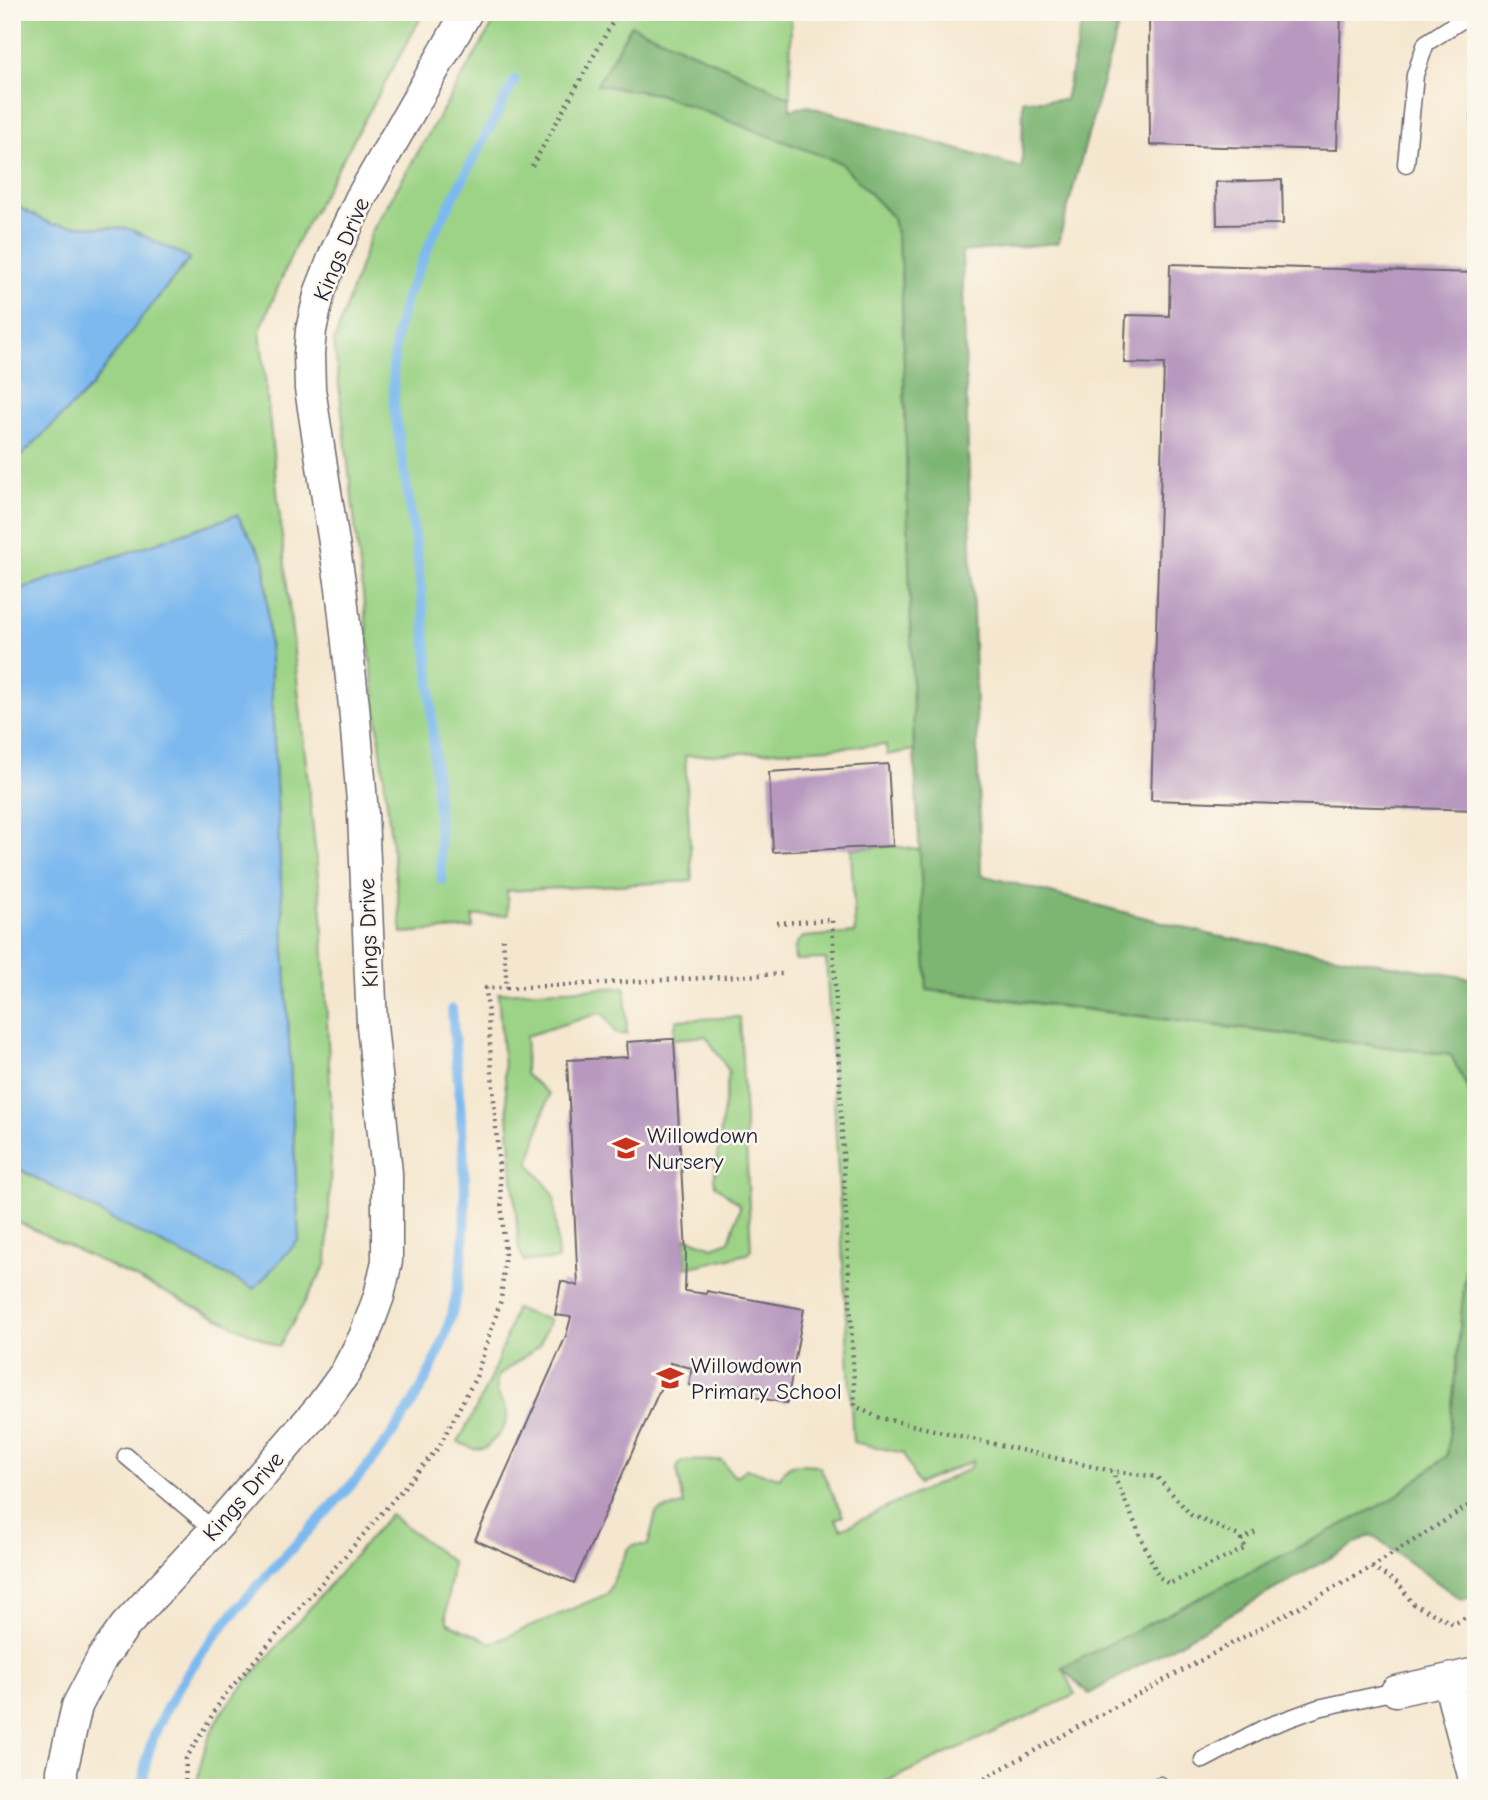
<svg xmlns="http://www.w3.org/2000/svg" width="1488" height="1800" font-family="'Comic Neue',sans-serif">
	<style>
		.green { fill: #9cd386; stroke: #5f7a60; stroke-width: 2 }
		.forest { fill: #7db573; stroke: #506c57; stroke-width: 2 }
		.water { fill: #7db9ef; stroke: #506e95; stroke-width: 2 }
		.lines { fill: none; stroke-linecap: round; stroke-linejoin: round }
		.stream { stroke: #7db9ef; stroke-width: 10 }
		.building { fill: #b898bf }
		.service-casing { stroke: #6c676f; stroke-width: 19 }
		.minor-casing { stroke: #6c676f; stroke-width: 33 }
		.path { stroke: #6c676f; stroke-width: 4.5; stroke-dasharray: 2 5; stroke-linecap: butt }
		.service { stroke: #fff; stroke-width: 16 }
		.minor { stroke: #fff; stroke-width: 30 }
		.labels { text-anchor: middle; stroke-width: 5; stroke-linejoin: round; paint-order: stroke }
		.street-label { font-size: 23px; fill: #22223b; stroke: #fbf7ec }
		.poi-label { font-size: 23px; fill: #22223b; stroke: #fbf7ec; text-anchor: start }
	</style>
	<rect width="100%" height="100%" fill="#fbf7ec"/>
	<filter id="ink" filterUnits="userSpaceOnUse"><feTurbulence type="fractalNoise" baseFrequency=".0143" numOctaves="2"/><feDisplacementMap in="SourceGraphic" scale="14" xChannelSelector="R" yChannelSelector="G"/><feConvolveMatrix kernelMatrix="1 2 1 2 8 2 1 2 1" color-interpolation-filters="sRGB"/></filter>
	<filter id="wash" filterUnits="userSpaceOnUse"><feTurbulence type="fractalNoise" baseFrequency=".00686" numOctaves="4" result="noise"/><feDisplacementMap in="SourceGraphic" scale="28" xChannelSelector="R" yChannelSelector="G"/><feGaussianBlur stdDeviation="1.57" result="paint"/><feColorMatrix in="noise" values="0 0 0 0 0 0 0 0 0 0 0 0 0 0 0 0 0 1.4 0 .05"/><feComposite in="paint" operator="in"/></filter>
	<g filter="url(#wash)">
		<rect width="100%" height="100%" fill="#f5e7cf"/>
		<path class="green" d="M12 12H424L297 242 260 330 322 914 332 1127 327 1263 279 1347 12 1219V1165L115 1221 299 1240 265 562 237 515 12 592V465L142 317 190 259 130 229 51 224 12 204Z
			M500 12H791L790 98 731 69 597 84 658 94 841 163 893 218 901 261 914 750 887 755 886 745 685 756 692 881 507 891 508 915 473 916V928L402 933 334 342 372 231Z
			M893 846 920 850 927 990 1451 1055 1476 1106V1168L1447 1456 1391 1500 1063 1668 1075 1695 872 1788H197C199 1758 210 1731 226 1706L390 1514 452 1562 446 1616 448 1623 492 1643 607 1594 628 1549 634 1545H648L656 1513 660 1510 684 1505 677 1469 679 1464 683 1461 721 1460 735 1477 746 1469 780 1478C789 1460 798 1464 816 1465L820 1467 843 1516 836 1519 841 1529 969 1469 973 1461 918 1484 903 1453 853 1442 826 959 795 960C794 950 794 942 804 937L855 933 851 849Z
			M625 987 627 1034H616L605 1015 600 1013 526 1036 525 1074 549 1094 529 1163 554 1195 558 1260 524 1261 519 1249 498 993Z
			M740 1017 751 1249 747 1254 686 1268 685 1237 713 1247 729 1241 740 1207 738 1203 715 1185 714 1179 729 1071 706 1036 674 1039V1026L676 1025V1020Z
			M515 1309 550 1320 539 1346 498 1376C488 1407 532 1407 485 1448L474 1449 458 1442C484 1396 500 1360 515 1309Z"/>
		<path class="forest" d="M1084 12H1122L1058 243 962 252 981 875 1216 936 1476 979V1106L1451 1055 927 989 914 750 901 261 893 218 841 163 658 94 597 85 631 25 731 69 790 98V110L808 106 1022 168 1023 100H1065Z
			M1476 1168V1594L1462 1600 1371 1535 1089 1694 1062 1668 1391 1500 1447 1456Z"/>
		<path class="water" d="M12 204 51 224 130 229 190 258 142 317 91 387 12 465Z
			M237 515 265 562 299 1240 254 1289 115 1221 12 1165V592Z"/>
		<g class="lines">
			<path class="stream" d="M442 880 429 668 418 561 394 405 393 366 397 331 406 298 435 232 515 80
				M143 1788C144 1683 294 1552 360 1475 396 1433 429 1383 447 1330 480 1231 459 1112 452 1009"/>
		</g>
		<g id="blocks">
			<path class="building" d="M1149 12H1341L1337 150 1150 145Z
				M1472 56H1476V163H1471Z
				M1282 180 1283 224 1217 225 1216 182Z
				M1170 264 1476 273V810L1151 800 1164 364 1124 363 1126 315 1169 316Z
				M888 764 893 846 773 852 769 772Z
				M670 1039H674L686 1254 685 1291 706 1294 707 1291 711 1292 804 1309 787 1403 689 1385 692 1368 670 1363 662 1385 574 1583 475 1540 566 1336 571 1317 555 1315 561 1281 578 1286 567 1060 628 1057 627 1042Z"/>
		</g>
	</g>
	<g filter="url(#ink)">
		<use href="#blocks" fill-opacity="0" stroke="#6c676f" stroke-width="2"/>
		<g class="lines">
			<defs>
				<path id="service" d="M1406 164 1415 75 1426 43 1474 12
					M126 1456 214 1530
					M1203 1760 1266 1727 1318 1708 1396 1691
					M1155 1788 1160 1785"/>
				<path id="minor" d="M1448 1681 1476 1787
					M1396 1691 1476 1673
					M62 1788V1771L77 1706 102 1658 125 1626 214 1530 321 1406 345 1373 364 1337 379 1296 387 1261V1173L372 1025 363 814 354 706 341 588 310 389 309 354 311 330 320 291 335 253 360 199 467 12"/>
			</defs>
			<use href="#service" class="service-casing"/>
			<use href="#minor" class="minor-casing"/>
			<path class="path" d="M532 166 611 25 621 12
				M777 923 832 920 855 1406 877 1417 1112 1471 1157 1477 1191 1515 1239 1536 1246 1548 1169 1584 1158 1576 1112 1471
				M507 988 782 974
				M1241 1540 1256 1532
				M1372 1567 1399 1584 1413 1604 1454 1624 1476 1611
				M185 1788 186 1759 223 1697 438 1448 476 1377 501 1300 505 1255 486 988H507L503 939
				M966 1788 1367 1570 1476 1501"/>
			<use href="#service" class="service"/>
			<use href="#minor" class="minor"/>
		</g>
	</g>
	<defs>
		<symbol id="school-bare" viewBox="-9 -9 18 18"><path d="M0-5L7-2L0 1L-7-2ZM-4 1L0 2.5L4 1V4Q0 6-4 4Z" fill="#c8321e" stroke="#fbf7ec" stroke-width="2.5" paint-order="stroke"/></symbol>
	</defs>
	<g fill-rule="evenodd">
		<use href="#school-bare" x="607" y="1129" width="38" height="38"/>
		<use href="#school-bare" x="651" y="1359" width="38" height="38"/>
	</g>
	<g class="labels">
		<g class="street-label">
			<text transform="translate(341 249) rotate(-67)" y="8">Kings Drive</text>
			<text transform="translate(368 933) rotate(-92)" y="8">Kings Drive</text>
			<text transform="translate(243 1496) rotate(-49)" y="8">Kings Drive</text>
		</g>
		<g class="poi-label">
			<text x="647" y="1143">Willowdown<tspan x="647" dy="26">Nursery</tspan></text>
			<text x="691" y="1373">Willowdown<tspan x="691" dy="26">Primary School</tspan></text>
		</g>
	</g>
	<rect width="1488" height="1800" fill="none" stroke="#fbf7ec" stroke-width="42"/>
</svg>
